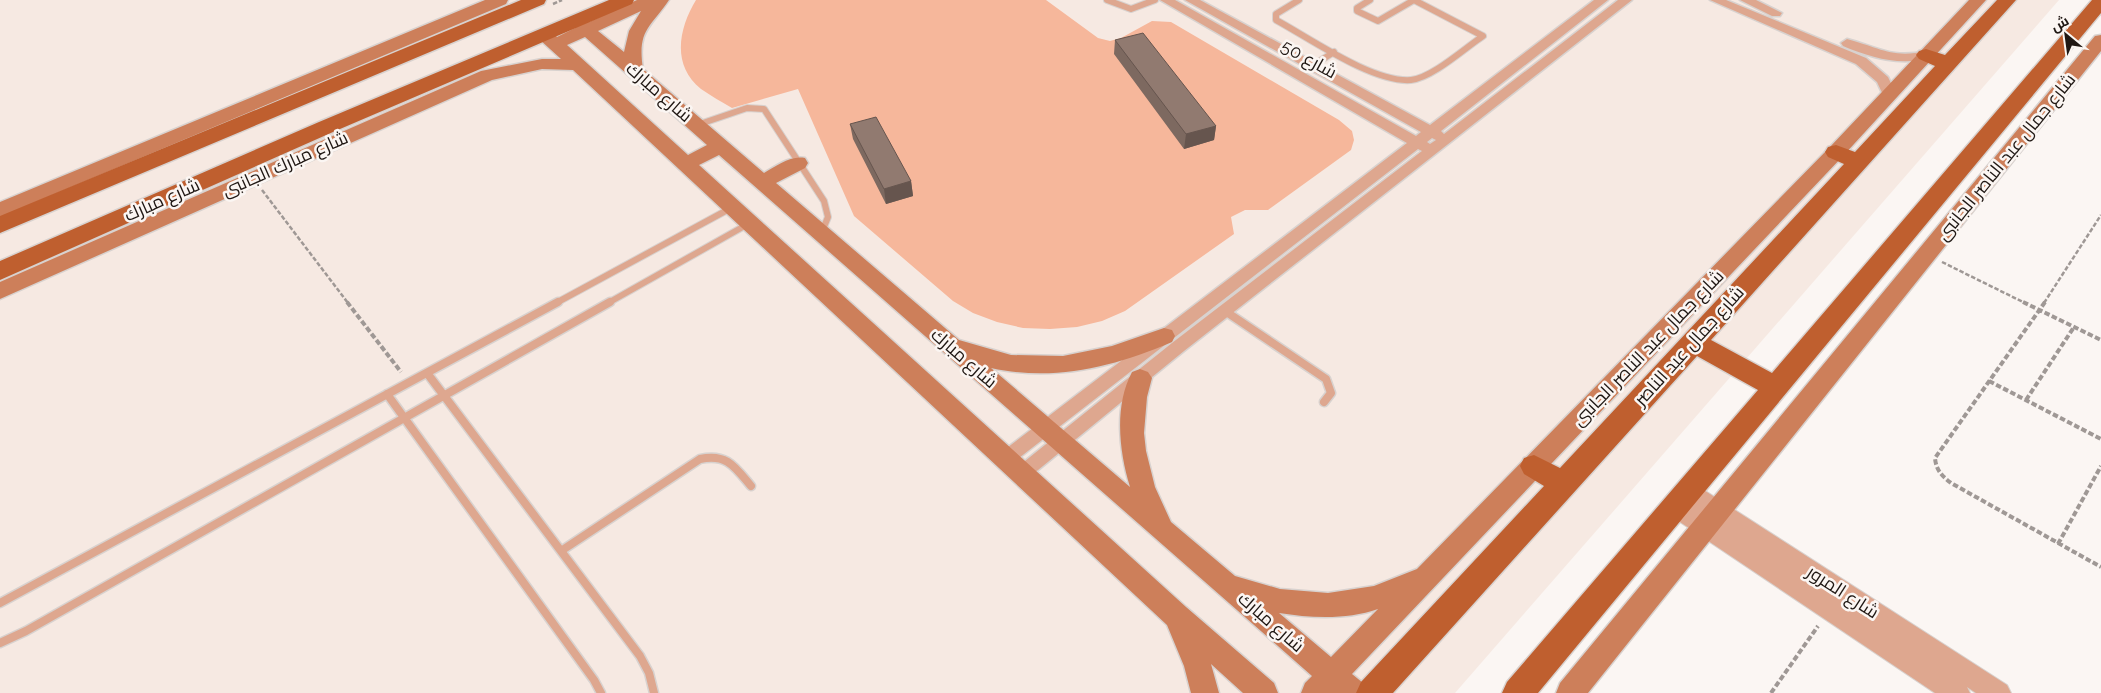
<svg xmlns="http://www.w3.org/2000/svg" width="2101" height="693" font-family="Raleway,Cairo,sans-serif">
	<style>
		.built { fill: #f6e9e2 }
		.green { fill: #f6b79b }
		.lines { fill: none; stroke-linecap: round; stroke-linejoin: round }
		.service-far1-casing { stroke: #d8d2cf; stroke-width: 8 }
		.service-casing { stroke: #d8d2cf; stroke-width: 11 }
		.minor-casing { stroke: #d8d2cf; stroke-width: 3 }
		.tertiary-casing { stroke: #d8d2cf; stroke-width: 2 }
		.secondary-casing { stroke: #d8d2cf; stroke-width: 3 }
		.primary-casing { stroke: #d8d2cf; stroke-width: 3 }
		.path-far1 { stroke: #9f9895; stroke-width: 2.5; stroke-dasharray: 4.5 2; stroke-linecap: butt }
		.path { stroke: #9f9895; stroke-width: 4; stroke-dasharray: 5.5 2.5; stroke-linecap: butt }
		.service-far1 { stroke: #dea78f; stroke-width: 6 }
		.service { stroke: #dea78f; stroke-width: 8 }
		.minor { fill: #dea78f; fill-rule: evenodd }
		.tertiary { fill: #dea78f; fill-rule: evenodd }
		.secondary { fill: #cd7f5a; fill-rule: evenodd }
		.primary { fill: #bf5f2f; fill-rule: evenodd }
		.wall { fill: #7d6960 }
		.shaded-wall { fill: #66554e }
		.building { fill: #917a70; stroke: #66554e }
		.labels { text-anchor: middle; stroke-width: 5; stroke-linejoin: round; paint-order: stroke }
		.street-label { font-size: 18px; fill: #1f1713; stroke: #fbf6f3 }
	</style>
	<rect width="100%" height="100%" fill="#fbf6f3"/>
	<path class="built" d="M0 0H2059L1455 693H0Z"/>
	<path class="green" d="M696 0H1046L1098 38 1110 41 1121 38 1152 21 1171 22 1339 120 1352 131 1354 140 1351 150 1268 210H1245L1231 217 1234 234 1125 311 1102 321 1077 327 1050 329 1023 328 997 322 973 313 953 301 854 216 798 89 732 108C722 102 711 96 701 89 671 65 679 28 696 0Z"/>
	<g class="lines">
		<defs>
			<path id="service-far1" d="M1107 0 1131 9 1155 0
				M1299 0 1276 14V20C1311 39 1373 83 1411 80 1432 78 1465 48 1483 36L1414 0
				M1370 0 1357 8V11L1378 21 1414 0
				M1312 66 1334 52
				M697 125 747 108 764 109 824 201 828 217 821 234
				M556 303 731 208
				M608 303 748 224"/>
			<path id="service" d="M1225 311 1326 379 1331 393 1324 402
				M427 373 640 656 649 673 654 693
				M387 394 594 680 601 693
				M561 551 700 459C727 453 735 467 751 486
				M0 603 558 302
				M0 643 26 631 610 302"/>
			<path id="minor" d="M1160 0H1175L1416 136 1421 132 1185 0H1200L1430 125 1594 0H1608L1441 131 1444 134 1618 0H1632L1184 351 1027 479 1021 481 1015 479 1012 474 1015 469 1172 343 1422 151 1418 149 1011 464 1005 466 999 464 996 459 999 454 1407 143ZM1432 138 1436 140 1430 144 1427 142Z
				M1710 0H1726L1866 58 1888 77 1896 94 1889 98 1884 97 1877 82 1856 64Z
				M1740 0H1756L1782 13 1780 16H1772Z
				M1847 39C1878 47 1892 59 1926 51L1932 55 1931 58C1899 66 1872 58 1843 46L1841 43Z"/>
			<path id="tertiary" d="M1688 483 1696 485 2007 685 2011 693H1976L1967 687 1970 693H1935L1668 514 1665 507 1668 500 1676 497 1681 499 1677 492 1680 485Z"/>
			<path id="secondary" d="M485 0H508L506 4 0 217V202Z
				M637 0H669C650 28 637 30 643 69L764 173C776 166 791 155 805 158L808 163 805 168 776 183 959 340 1011 355 1063 356 1112 346 1164 328 1172 330 1175 336 1172 342C1113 367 1055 382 991 368L1130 487C1119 451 1114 406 1132 372L1140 369 1148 372 1152 378 1147 397 1144 433 1146 451 1155 487 1171 522 1235 576 1280 589 1328 593 1374 586 1417 569 1829 148 1969 0H1986L1843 156 1352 674 1363 683 1367 693H1301L1305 683 1312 676 719 155 699 165 1186 607 1274 683 1278 693H1243L1211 664 1219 693H1191L1184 666 1167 625 573 70 542 69 492 80 0 299V282L481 71 542 59H561L539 39 536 35 539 31H551L557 37 575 28 568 21 571 17H583L589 22ZM641 11 629 31 624 52 598 31ZM585 37 707 145 688 155 567 45ZM1378 609 1331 657 1279 613C1311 618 1347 620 1378 609Z
				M2101 35V51L1588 693H1556L1560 683 2095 36Z"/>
			<path id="primary" d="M521 0H546L544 4 0 233V216Z
				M609 0H634L632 4 333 132 0 280V261L319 122Z
				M1997 0H2016L1711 340 1772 373 2092 0H2101V13L1538 693H1502L1507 682 1758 390 1697 356 1393 693H1356L1361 682 1544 486 1524 474 1520 466 1524 458 1534 455 1560 468 1844 164 1828 157 1825 152 1828 147 1836 145 1855 152 1935 66 1919 59 1916 55 1919 51 1926 49 1945 55Z"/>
		</defs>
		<use href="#service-far1" class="service-far1-casing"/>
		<use href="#service" class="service-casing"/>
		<use href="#minor" class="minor-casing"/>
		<use href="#tertiary" class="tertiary-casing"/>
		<use href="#secondary" class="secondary-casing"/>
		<use href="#primary" class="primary-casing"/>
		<path class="path-far1" d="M553 4 562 0
			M262 190 348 303
			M1942 262 2025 303
			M2044 303 2101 215"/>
		<path class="path" d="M347 302 401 372
			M2023 302 2101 340
			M2045 302 1935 458C1936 470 1942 476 1951 483L2101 567
			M1989 381 2101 439
			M2026 400 2074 327
			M2058 544 2101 466
			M1771 693 1818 626"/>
		<use href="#service-far1" class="service-far1"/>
		<use href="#service" class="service"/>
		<use href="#minor" class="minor"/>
		<use href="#tertiary" class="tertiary"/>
		<use href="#secondary" class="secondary"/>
		<use href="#primary" class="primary"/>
	</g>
	<path class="wall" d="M1115 40 1216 126 1214 140 1184 149 1114 54Z
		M850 124 911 181 913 196 886 204 853 139Z"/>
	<path class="shaded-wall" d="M1216 126 1214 140 1184 149 1186 134Z
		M911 181 913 196 886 204 884 189Z"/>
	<path class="building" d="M1143 33 1216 126 1186 134 1115 40Z
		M876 117 911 181 884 189 850 124Z"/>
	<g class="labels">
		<g class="street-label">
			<text transform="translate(1309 59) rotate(29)" y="6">شارع 50</text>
			<text transform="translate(659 92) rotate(41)" y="6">شارع مبارك</text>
			<text transform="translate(2006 157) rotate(-51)" y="6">شارع جمال عبد الناصر الجانبى</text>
			<text transform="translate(285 164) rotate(-24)" y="6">شارع مبارك الجانبى</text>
			<text transform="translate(162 200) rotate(-24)" y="6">شارع مبارك</text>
			<text transform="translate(1689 346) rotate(-48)" y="6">شارع جمال عبد الناصر</text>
			<text transform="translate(1648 348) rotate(-46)" y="6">شارع جمال عبد الناصر الجانبى</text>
			<text transform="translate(964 358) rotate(41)" y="6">شارع مبارك</text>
			<text transform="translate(1843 592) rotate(33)" y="6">شارع المرور</text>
			<text transform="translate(1271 622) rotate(41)" y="6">شارع مبارك</text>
		</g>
	</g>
	<g transform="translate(2066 35) rotate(331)" stroke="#fbf6f3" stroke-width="4" paint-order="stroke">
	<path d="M0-4L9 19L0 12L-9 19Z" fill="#1f1713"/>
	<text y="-8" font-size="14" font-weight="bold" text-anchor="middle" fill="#1f1713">ش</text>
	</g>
</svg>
